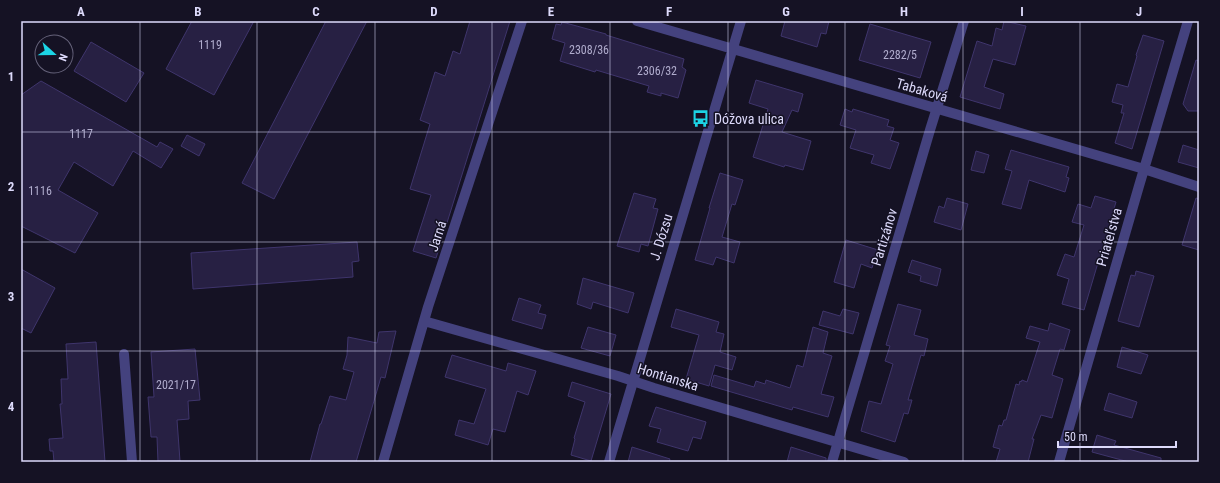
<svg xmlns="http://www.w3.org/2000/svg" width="1220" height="483" font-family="'Roboto Condensed',sans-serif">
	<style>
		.building { fill: #272043; stroke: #3f356c }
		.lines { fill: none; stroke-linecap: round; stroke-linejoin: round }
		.street { stroke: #44427e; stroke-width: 10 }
		.grid { fill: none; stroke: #dddafb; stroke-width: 1; stroke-opacity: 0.55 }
		.labels { text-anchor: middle; stroke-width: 3; stroke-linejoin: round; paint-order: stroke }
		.number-label { font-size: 12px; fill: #b0accd }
		.street-label { font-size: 14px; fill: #dddafb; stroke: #151224 }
		.poi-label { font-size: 14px; fill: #dddafb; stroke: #151224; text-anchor: start }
		.neatline { fill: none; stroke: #dddafb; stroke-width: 1.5 }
		.grid-label { font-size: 13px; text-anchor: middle; font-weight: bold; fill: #dddafb }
	</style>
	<rect width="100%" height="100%" fill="#151224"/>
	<path class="building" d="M192 21H254L214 95 166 69Z
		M326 21H367L274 199 242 183Z
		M470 21H510L436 258 413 251 431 195 410 189 430 124 420 120 435 72 445 76 453 51 460 54Z
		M785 21H829L826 34 821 33 817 47 781 36Z
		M1004 21 1026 26 1015 65 993 59 984 87 1004 94 1000 109 960 97 977 41 992 46 996 28 1002 30Z
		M562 22 606 34V35L684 59 682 67 686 70 678 98 661 93V96L647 92 649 86 596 70 595 72 560 61 565 43 552 39 556 24 561 25Z
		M870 24 931 42 920 78 859 60Z
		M1143 35 1164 41 1132 149 1115 143 1124 113H1121L1123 105 1112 102 1117 84 1128 87 1137 56 1136 55Z
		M91 42 144 73 126 102 74 71Z
		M1196 60 1199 61V111H1188L1183 104Z
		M756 80 803 94 798 112 792 110 782 132 811 141 803 170 785 165 784 167 753 157 768 109 749 103Z
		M41 81 157 147 160 142 173 149 161 168 133 151 113 186 74 162 58 190 98 213 75 253 21 226V95Z
		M845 109 852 112 853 109 889 120 887 126 894 128 890 140 899 143 890 169 871 163 874 155 850 148 856 130 840 125Z
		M187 135 205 144 199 156 181 146Z
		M1183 145 1199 150V168L1178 162Z
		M1011 150 1069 167 1066 177 1069 178 1065 192 1029 180 1021 209 1002 204 1012 171 1005 169Z
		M976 151 989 155 984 173 971 170Z
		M720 173 743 180 735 205 732 204 722 237 740 242 734 263 716 257 713 265 695 260 710 208H709Z
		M634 193 656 199 653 208 658 209 648 246 641 244 639 252 617 246Z
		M1095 196 1116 202 1084 310 1062 304 1069 279 1057 275 1065 254 1074 257 1084 225 1072 222 1078 204 1091 208Z
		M947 198 968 204 961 230 934 222 939 206 944 208Z
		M1196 198 1199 199V250L1182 245Z
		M846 240 878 250 872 268 861 264 854 288 834 282Z
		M357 242 359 261 352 262 353 277 193 289 191 253Z
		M912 260 941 269 937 286 920 281 921 276 908 272Z
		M21 269 55 288 31 333 21 328Z
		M1136 271 1154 276 1139 327 1118 321 1131 275 1135 276Z
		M583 278 634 293 628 313 593 302 591 309 577 304Z
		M519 298 541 305 538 313 546 315 542 329 512 320Z
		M898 304 921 310 914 335 928 339 924 356 921 355 908 400H912L908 414 904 413 895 442 861 431 869 401 881 404 893 364 885 361 890 346 886 345Z
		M676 309 719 322 716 332 724 334 720 352 736 357 732 370 715 365 709 386 686 379 699 335 671 327Z
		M843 309 859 313 853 334 819 325 823 311 840 316Z
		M1050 323 1070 330 1064 350 1060 349 1052 375 1063 379 1052 418 1041 415 1032 439H1034L1028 462H996L1000 449 993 447 999 425 1002 426 1004 420H1006L1016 384 1019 385 1020 381 1021 382 1022 380 1027 382 1040 342 1026 338 1030 326 1048 331Z
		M588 327 616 335 610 356 581 348Z
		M813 327 828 332 823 353 832 356 821 394 834 397 828 417 793 407 792 410 711 386 714 375 754 387 756 381 765 384 766 380 790 388 797 365 803 367Z
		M396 331 385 378 381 377 356 462H310L320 424H321L330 396 346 400 354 372 343 369 347 355 348 337 377 343 379 332Z
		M96 342 105 462H81V461L54 462 53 451H50L49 439 63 438 60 404H62L61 379H68L66 344Z
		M1122 347 1148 355 1141 374 1117 367Z
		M195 349 200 400 188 401 189 419 177 420 180 461 158 462 157 437H151L148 397H154L151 352Z
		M452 355 506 371 508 363 536 371 528 395 517 391 505 432 493 429 488 445 455 435 459 420 474 424 486 389 445 377Z
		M572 382 611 394 591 461 571 455 575 439 574 438 585 402 568 396Z
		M1109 393 1137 402 1132 418 1104 410Z
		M656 407 706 422 701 439 693 437 688 451 657 442 661 429 649 426Z
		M1097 435 1116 441 1114 445 1161 458V462H1129L1092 452Z
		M632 447 670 459 669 462H628Z
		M791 447 826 458V462H787Z"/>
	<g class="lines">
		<path class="street" d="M637 21 1144 169 1199 187
			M424 321 618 376 654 388 904 462
			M124 354 132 462
			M383 462 428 307 522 21
			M609 462 741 21
			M832 462 930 130 964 21
			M1059 462 1139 186 1188 21"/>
	</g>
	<path class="grid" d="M140 21V462M257 21V462M375 21V462M492 21V462M610 21V462M728 21V462M845 21V462M963 21V462M1080 21V462M21 132H1199M21 242H1199M21 351H1199"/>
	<defs>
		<symbol id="bus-bare" viewBox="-9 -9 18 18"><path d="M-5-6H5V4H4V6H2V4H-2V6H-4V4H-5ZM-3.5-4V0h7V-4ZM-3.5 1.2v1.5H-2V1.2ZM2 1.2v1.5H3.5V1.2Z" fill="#1cd4e5" stroke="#151224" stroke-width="2.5" paint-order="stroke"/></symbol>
	</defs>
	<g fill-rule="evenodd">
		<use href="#bus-bare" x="688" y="106" width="25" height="25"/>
	</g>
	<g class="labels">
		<g class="number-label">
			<text x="210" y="49">1119</text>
			<text x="589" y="54">2308/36</text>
			<text x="900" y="59">2282/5</text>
			<text x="657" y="75">2306/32</text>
			<text x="81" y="138">1117</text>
			<text x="40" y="195">1116</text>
			<text x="176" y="389">2021/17</text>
		</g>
		<g class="street-label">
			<text transform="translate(922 90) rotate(16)" y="5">Tabaková</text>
			<text transform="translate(437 236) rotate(-72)" y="5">Jarná</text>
			<text transform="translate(661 237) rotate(-73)" y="5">J. Dózsu</text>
			<text transform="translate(884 237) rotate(-73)" y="5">Partizánov</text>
			<text transform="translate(1109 237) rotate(-74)" y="5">Priateľstva</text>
			<text transform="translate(668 377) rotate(17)" y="5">Hontianska</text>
		</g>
		<g class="poi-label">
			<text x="714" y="124">Dóžova ulica</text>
		</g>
	</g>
	<rect width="1220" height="483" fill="none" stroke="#151224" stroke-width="44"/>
	<g transform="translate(54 54) rotate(111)"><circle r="19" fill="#151224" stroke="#65627a"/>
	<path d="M0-3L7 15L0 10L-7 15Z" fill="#1cd4e5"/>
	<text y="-6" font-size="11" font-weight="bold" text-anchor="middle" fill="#dddafb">N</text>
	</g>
	<path d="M1058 441v6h118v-6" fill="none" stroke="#dddafb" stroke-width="2"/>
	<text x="1064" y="441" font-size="12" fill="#dddafb" stroke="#151224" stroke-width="3" paint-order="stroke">50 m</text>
	<rect x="22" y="22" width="1176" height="439" class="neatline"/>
	<g class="grid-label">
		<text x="81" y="16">A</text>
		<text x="198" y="16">B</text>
		<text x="316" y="16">C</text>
		<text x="434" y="16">D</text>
		<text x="551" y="16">E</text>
		<text x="669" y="16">F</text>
		<text x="786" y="16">G</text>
		<text x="904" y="16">H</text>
		<text x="1022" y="16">I</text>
		<text x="1139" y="16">J</text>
		<text x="11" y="81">1</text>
		<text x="11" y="191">2</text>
		<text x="11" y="301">3</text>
		<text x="11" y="411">4</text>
	</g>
</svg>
